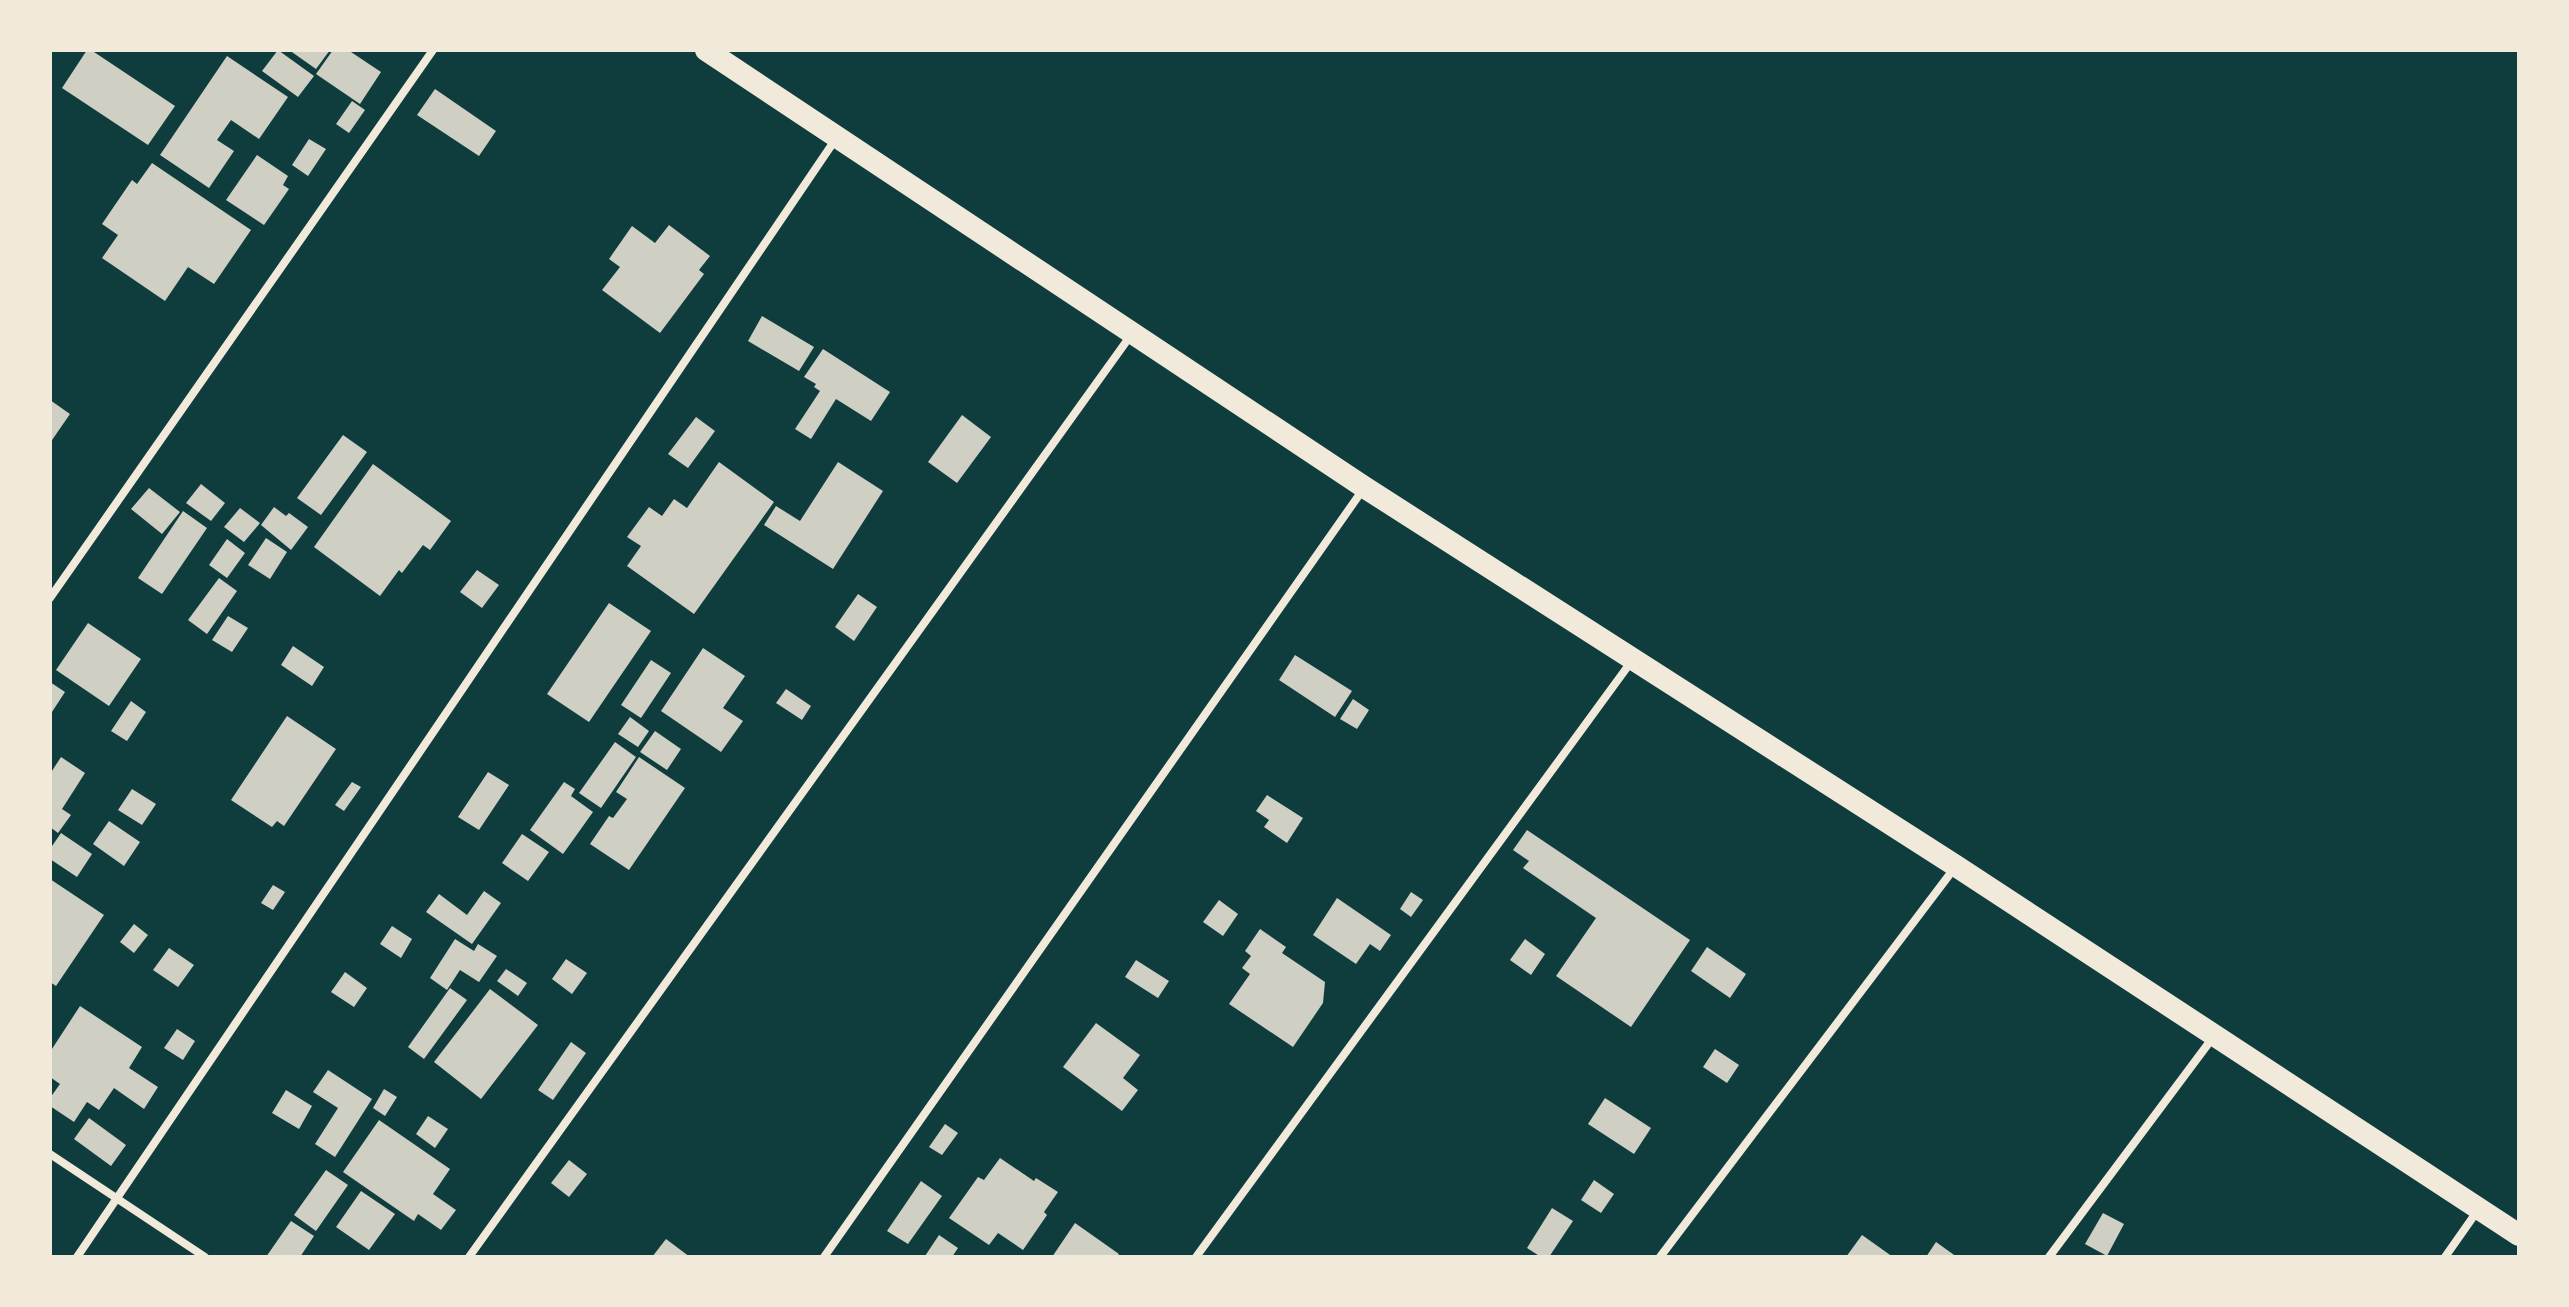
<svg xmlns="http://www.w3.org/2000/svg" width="2569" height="1307" font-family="Roboto,sans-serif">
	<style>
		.building { fill: #cfcfc3 }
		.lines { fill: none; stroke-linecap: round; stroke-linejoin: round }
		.minor { stroke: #f1e9da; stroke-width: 8 }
		.trunk { stroke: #f1e9da; stroke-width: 22 }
	</style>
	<rect width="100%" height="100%" fill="#0f3d3e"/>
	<path class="building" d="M87 50H91L175 106 148 145 62 88Z
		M278 50 314 76 298 97 262 71Z
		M289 50H330L316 69Z
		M333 50H348L381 72 360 104 316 74Z
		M227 56 288 97 259 139 231 120 217 140 234 151 209 188 160 155Z
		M435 89 496 131 479 156 417 115Z
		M352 101 365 110 349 133 336 124Z
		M309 139 326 149 308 176 292 165Z
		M257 155 288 176 283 185 289 189 264 225 226 200Z
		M152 163 251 230 214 284 188 267 165 301 102 258 118 235 102 224 132 180 137 184Z
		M669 225 710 256 699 270 704 274 660 333 602 290 620 267 609 259 632 226 655 243Z
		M762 316 814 347 799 371 748 341Z
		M823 349 890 392 871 421 836 399 811 439 795 429 820 391 814 387 816 384 804 377Z
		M50 400 70 414 50 443Z
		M962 415 991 437 957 483 928 462Z
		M696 417 715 431 688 468 668 454Z
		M343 435 367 452 321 515 297 498Z
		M719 462 774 502 694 614 627 566 641 546 627 537 649 507 662 516 674 499 687 508Z
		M838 462 883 491 833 569 764 525 776 506 800 521Z
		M373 464 451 521 430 550 423 545 402 573 399 570 380 596 314 547Z
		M201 484 225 503 211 521 186 503Z
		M149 488 180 512 162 534 131 509Z
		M274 507 286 516 289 513 308 527 291 550 261 525Z
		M240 508 260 523 244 542 224 527Z
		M183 511 207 528 162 594 138 578Z
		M266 538 287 552 270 579 248 565Z
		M227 539 245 553 227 578 209 565Z
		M477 570 499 585 482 608 460 592Z
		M219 578 237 591 207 634 188 620Z
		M858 594 877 607 854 641 835 627Z
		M609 603 651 631 589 722 547 694Z
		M228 616 248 628 232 652 212 640Z
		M88 623 141 659 109 706 56 670Z
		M293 646 324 667 312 686 281 665Z
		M703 648 745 676 723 708 743 721 721 752 661 711Z
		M1295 655 1352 691 1335 717 1279 680Z
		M651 660 671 673 641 718 621 705Z
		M50 682 65 692 50 715Z
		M786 689 811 706 802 720 776 703Z
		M1353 699 1369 710 1357 729 1340 719Z
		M131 701 146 712 127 741 111 731Z
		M287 716 336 749 284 826 277 821 272 827 231 800Z
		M630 717 649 731 638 747 618 734Z
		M655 731 681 749 667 770 640 752Z
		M615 742 636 757 601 808 579 793Z
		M61 757 85 773 62 809 71 815 58 833 50 827V774Z
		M639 757 685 788 629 870 590 844 609 816 613 818 627 799 616 792Z
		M488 772 509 785 479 830 458 817Z
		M352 782 361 787 344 811 335 805Z
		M564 782 575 789 571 796 593 812 563 854 530 830Z
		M132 789 156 804 142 825 118 810Z
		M1267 795 1303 818 1287 843 1264 827 1269 820 1256 811Z
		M109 821 140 842 124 866 93 844Z
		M1527 830 1690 940 1631 1027 1556 976 1596 918 1523 868 1529 861 1513 850Z
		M61 833 92 854 77 877 50 859V849Z
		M522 834 549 852 528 881 502 863Z
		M50 879 104 915 56 986 50 982Z
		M273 885 285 892 273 910 261 903Z
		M484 891 501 903 472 944 426 912 439 894 467 915Z
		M1411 892 1423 900 1411 917 1400 909Z
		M1337 898 1391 935 1380 951 1370 944 1356 964 1313 935Z
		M1219 900 1238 914 1223 936 1203 922Z
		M134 924 148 935 134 953 120 942Z
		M392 926 412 939 401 958 380 944Z
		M1260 929 1286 947 1282 953 1325 982 1323 1003 1293 1047 1229 1004 1250 974 1242 968 1251 956 1245 951Z
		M455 939 474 951 478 944 497 956 479 982 460 970 447 990 430 978Z
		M1525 939 1545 954 1531 975 1510 960Z
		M1707 947 1746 974 1730 998 1691 971Z
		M169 948 194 965 178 987 153 970Z
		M566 959 587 973 572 994 552 979Z
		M1136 960 1169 981 1158 998 1125 977Z
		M506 969 527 983 518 996 497 981Z
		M345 972 367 988 354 1007 331 992Z
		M450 988 467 1000 424 1059 408 1047Z
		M490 989 538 1025 481 1099 434 1062Z
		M80 1006 142 1047 129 1068 158 1087 144 1109 114 1088 99 1110 87 1102 74 1122 50 1106V1098L60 1084 50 1077V1052Z
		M1096 1023 1140 1055 1123 1078 1138 1090 1122 1111 1063 1067Z
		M177 1029 195 1041 183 1060 164 1048Z
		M571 1042 586 1053 553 1100 538 1090Z
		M1715 1049 1739 1065 1727 1083 1703 1067Z
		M328 1070 372 1099 335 1157 315 1144 338 1108 313 1092Z
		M384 1089 397 1097 385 1116 373 1108Z
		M286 1090 312 1106 299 1129 272 1113Z
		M1605 1098 1651 1128 1634 1154 1588 1124Z
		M428 1116 448 1129 435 1148 416 1134Z
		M89 1118 126 1145 111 1166 74 1139Z
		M379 1120 450 1169 433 1194 456 1210 441 1230 418 1214 414 1221 343 1172Z
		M945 1124 958 1133 942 1155 929 1147Z
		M1000 1158 1034 1181 1036 1178 1058 1192 1044 1212 1047 1215 1023 1250 998 1233 989 1245 949 1218 978 1177 984 1180Z
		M569 1160 587 1174 569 1197 551 1183Z
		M326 1170 348 1185 316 1231 294 1215Z
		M1594 1180 1614 1194 1601 1213 1581 1200Z
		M921 1181 942 1196 908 1244 887 1231Z
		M361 1191 395 1214 369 1250 336 1227Z
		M1552 1208 1573 1221 1549 1257H1541L1527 1248Z
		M2103 1213 2124 1224 2107 1256 2085 1244Z
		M291 1221 314 1236 300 1257H266Z
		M1075 1223 1119 1254 1117 1257H1052Z
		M939 1235 958 1248 952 1257 925 1256Z
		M1862 1235 1893 1257H1846Z
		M666 1239 690 1257H652Z
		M1936 1242 1957 1257H1926Z"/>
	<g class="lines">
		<path class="minor" d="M50 598 433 50
			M50 1154 205 1257
			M77 1257 835 140
			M469 1257 1131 335
			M824 1257 1364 488
			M1196 1257 1631 662
			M1660 1257 1956 866
			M2049 1257 2214 1036
			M2445 1257 2478 1210"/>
		<path class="trunk" d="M706 50 1364 487 1956 866 2519 1235"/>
	</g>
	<rect width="2569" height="1307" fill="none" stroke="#f1e9da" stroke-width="104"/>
</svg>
